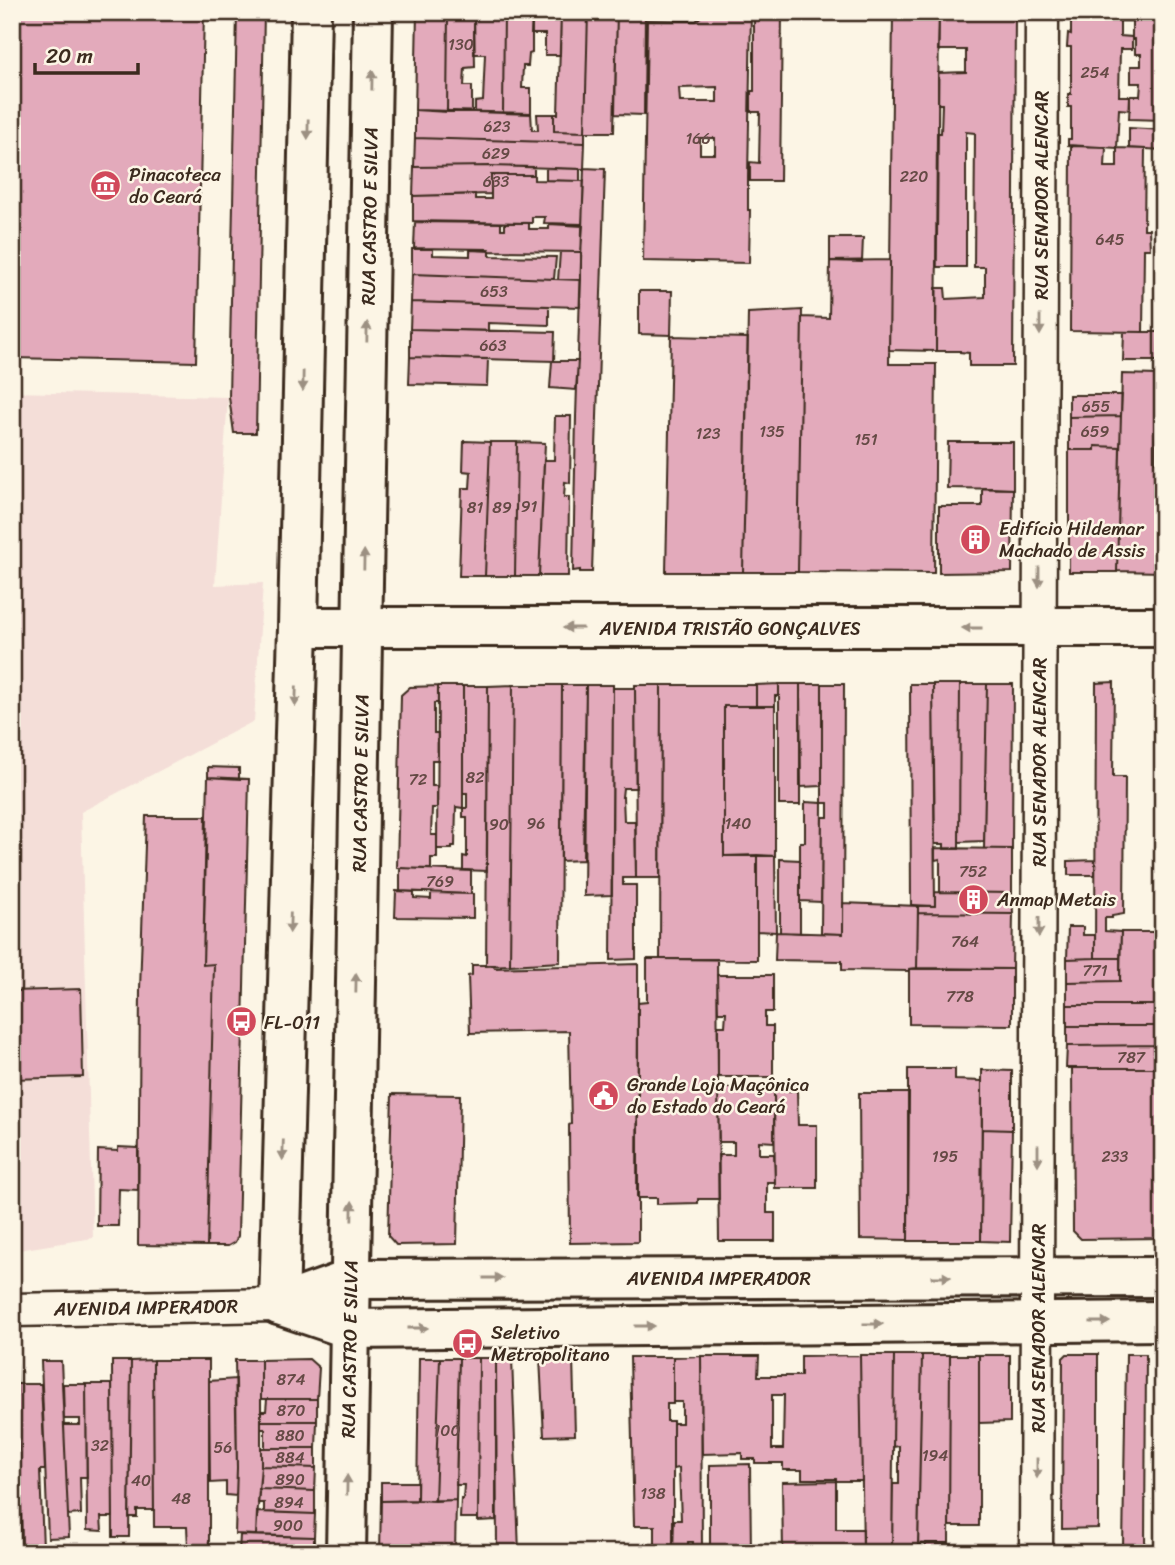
<svg xmlns="http://www.w3.org/2000/svg" width="1175" height="1565" font-family="Sriracha,sans-serif">
	<style>
		.built { fill: #f4ded8 }
		.building { fill: #e3aabb; stroke: #3b2a1e; stroke-width: 2; fill-rule: evenodd }
		.lines { fill: none; stroke-linecap: round; stroke-linejoin: round }
		.street-casing { stroke: #3b2a1e; stroke-width: 37 }
		.secondary-casing { stroke: #3b2a1e; stroke-width: 44 }
		.primary-casing { stroke: #3b2a1e; stroke-width: 44 }
		.street { stroke: #fcf5e5; stroke-width: 32 }
		.secondary { stroke: #fcf5e5; stroke-width: 38 }
		.primary { stroke: #fcf5e5; stroke-width: 38 }
		.oneway { fill: #9c9082 }
		.labels { text-anchor: middle; stroke-width: 5; stroke-linejoin: round; paint-order: stroke }
		.number-label { font-size: 16px; fill: #654a45 }
		.poi-label { font-size: 19px; fill: #3b2a1e; stroke: #fcf5e5; text-anchor: start }
		.street-label { font-size: 19px; fill: #3b2a1e; stroke: #fcf5e5 }
	</style>
	<rect width="100%" height="100%" fill="#fcf5e5"/>
	<filter id="ink" filterUnits="userSpaceOnUse"><feTurbulence type="fractalNoise" baseFrequency=".0143" numOctaves="2"/><feDisplacementMap in="SourceGraphic" scale="14" xChannelSelector="R" yChannelSelector="G"/><feConvolveMatrix kernelMatrix="1 2 1 2 8 2 1 2 1" color-interpolation-filters="sRGB"/></filter>
	<g filter="url(#ink)">
		<path class="built" d="M12 392 228 397 215 585 263 583 254 721 81 812 93 1238 12 1251Z"/>
		<path class="building" d="M12 12H204L196 362 12 358Z
			M237 12H264L256 433H234L229 397Z
			M417 12H448L447 112 415 110Z
			M448 12H474L475 67 465 68 464 86H472V112H447Z
			M474 12H504L503 113 475 112V102L483 101 485 54H474Z
			M504 12H532V53L529 54 528 66H523L522 88H531V114L503 113Z
			M532 12H561L560 55H545V34H531Z
			M561 12H588L585 132 554 131V114H558Z
			M588 12H617L614 132H585Z
			M617 12H645L644 115 615 114Z
			M706 12H751L748 177V210H750L749 263 643 261 647 20 696 21ZM717 87V102H680L679 88ZM700 138H715V154H700Z
			M754 12H782L780 181H750V162L759 163 760 112H751V91H754Z
			M893 12H939L936 351 889 350Z
			M939 12H1015L1013 366H969V353L960 352V351H936V288H945L946 299 985 297V267H974L975 133 966 132V267H936L937 133H941L942 104H938V73L966 72V50H938Z
			M1071 12H1132V21H1120V36L1132 37V49H1120L1119 96H1130V110L1119 109 1117 148 1068 145V139H1071V107H1068V94H1071V47H1067L1068 33 1071 34Z
			M1132 12H1163V120L1129 119 1130 96H1140L1141 83H1131V66H1141V54H1135V39H1132Z
			M415 110 531 113 532 130H538L537 114H554V131L585 132V143L415 138Z
			M1129 128 1163 130V150L1129 148Z
			M415 138 585 143 584 169 491 166 414 167Z
			M1071 146 1106 147 1105 167H1117V148L1145 149 1144 229H1149L1150 249H1144L1143 332 1070 331Z
			M491 166 534 167V175H491V194L413 196 414 167Z
			M546 168 580 169V181L546 180Z
			M584 168 605 169 592 572H580V570L573 571 576 417Z
			M491 175H534V180L584 181 582 224 544 223 545 217H532V223L413 221V196L475 194V199H491Z
			M415 222 501 223V229H505V223H529V229H549V224L583 226 581 252 490 251 489 249 414 248Z
			M830 238H863L862 262 830 261Z
			M412 249H433V255L470 256V250L490 251V256L556 257 554 279 412 274Z
			M560 252H581V280H558Z
			M890 260 889 364H936L934 573 798 572 802 317 829 318 830 261Z
			M412 274 581 280 580 307 411 302Z
			M639 291H672L671 335 639 334Z
			M411 302 549 306V325L488 323V331L410 329Z
			M802 310 798 572H743L748 313Z
			M410 329 555 332 554 361 410 357Z
			M1124 332H1159L1158 361H1123Z
			M671 336 748 338 743 572H666Z
			M410 357 488 359 487 386 409 384Z
			M552 361H578L576 390 550 388Z
			M1122 374 1158 375 1155 462 1163 463 1162 572 1117 571Z
			M1069 395H1122L1121 416 1069 417Z
			M555 416H571L570 483 565 482 564 497H569L568 576H539L544 460H554Z
			M1121 416 1120 447 1095 446V450H1069V417Z
			M464 441 490 442 485 576H459L462 488H470L471 472 463 471Z
			M490 442H517L515 576H485Z
			M517 442 545 443 539 576H515Z
			M948 442H1013V489L947 488Z
			M1095 446 1120 447 1117 572H1069V450H1095Z
			M982 488 1013 489 1012 572 939 573V506H982Z
			M1114 682 1113 777H1125L1124 914 1112 916V918H1105V931L1121 932 1120 958H1095L1096 683Z
			M779 684V696H775V706H756V685Z
			M779 684H800V805H779Z
			M800 684H822V786L801 787Z
			M822 684H844L843 934 821 933 822 817H828V803H822Z
			M910 684H933L935 906 911 905Z
			M933 684H960L959 849H944V844H935Z
			M960 684H987L984 841 959 842Z
			M987 684H1013L1012 849H984Z
			M513 685 510 965 486 966 488 686Z
			M513 685H562L560 962 510 965Z
			M562 685H586L583 860 561 861Z
			M586 685H613L612 895 584 896Z
			M635 685H661L660 878H636Z
			M661 685H756V706H724V856L757 855V960L660 959Z
			M438 686H463V808L456 807 455 846H452V849H437Z
			M438 686V703H434V733H438V760H432V786H437V808H432L431 835H437V858H431V869L397 868 401 695 410 687Z
			M463 686H488L487 871 463 870V856L467 857V817H463V808H467V793H463Z
			M613 688H635L636 788H623L622 797H623L624 821H635L636 878H623V885H636V959L611 960Z
			M724 706H775V856H724Z
			M208 767 239 768V779L208 777Z
			M208 777 249 779 238 1236 235 1242 228 1246H207L214 964 203 965Z
			M805 802 822 803 821 902 800 901V842H805Z
			M146 816H206L203 965 214 964 207 1246 138 1245 140 989Z
			M935 848 1012 849V893L940 892V859L935 860Z
			M757 855 775 856 776 932 757 931Z
			M780 859 800 860V933L780 932Z
			M1095 860V875H1068V861Z
			M400 868 471 871V894L400 891Z
			M396 891 414 892V898L431 899V893L473 894V918L395 917Z
			M935 892 1012 893 1013 914 918 913V906H935Z
			M843 903 918 906 917 968 909 969V971L842 970V961L775 960 776 932 843 934Z
			M918 913 1013 914 1012 969 917 968Z
			M1068 927H1083V935H1095V958L1067 959Z
			M1121 932H1163V1005H1067V982L1120 981Z
			M1095 958H1120V981L1067 982V959Z
			M647 959H717L719 1199H698V1203L657 1204V1198H637L638 1003 647 1002Z
			M638 964V1242L570 1243 569 1125 571 1124 569 1031 470 1033 468 976 472 975V965H495V968Z
			M909 969H1012V1025L909 1024Z
			M717 975H773V1012H765V1026H773V1077H718V1026H725L726 1012H718Z
			M81 989 83 1077 12 1079V991Z
			M1067 1005H1163V1026H1067Z
			M1067 1026H1163V1045L1067 1046Z
			M1163 1045V1068H1066L1067 1046Z
			M1072 1068H1162L1163 1238 1081 1239 1073 1231Z
			M908 1069H955V1080L982 1081 981 1241H908Z
			M982 1070 1012 1071V1130L982 1129Z
			M718 1088H774V1142L759 1141V1154H774L775 1182H767V1213H775V1241H719L718 1155H734V1142H719Z
			M774 1091H797L798 1125H817V1188H775Z
			M859 1093H909L908 1240 860 1239Z
			M392 1094 460 1095 457 1244 396 1245 388 1236Z
			M982 1129 1012 1130 1010 1242 981 1241Z
			M118 1147 138 1148V1190L119 1189 118 1226H97L98 1150 118 1151Z
			M1067 1354H1098V1528L1062 1529 1063 1358Z
			M1126 1354H1146L1145 1549H1123Z
			M860 1355 862 1481H836V1479H802V1470H783V1463H755V1459H742V1453L702 1454 701 1356H759L758 1376H801V1356ZM772 1395H784L783 1449H772Z
			M860 1355H894L892 1553H863Z
			M894 1355H922L918 1553H892L893 1484H899V1446L893 1447Z
			M922 1355H950L949 1543 918 1544Z
			M950 1355H979V1526H949Z
			M979 1355H1010V1422L979 1423Z
			M701 1356 702 1552H693V1542H688V1553H673L674 1520H681L679 1468 673 1469V1423H682V1402H673V1357Z
			M573 1357 575 1435 544 1436 540 1358Z
			M630 1357H673V1404H667V1421H673V1553H646V1545H655V1526H634Z
			M419 1358H440L435 1501 417 1500Z
			M440 1358H459L456 1500 435 1501Z
			M459 1358H479L478 1518H460L461 1499H463L464 1485H456Z
			M479 1358H496V1520L478 1521Z
			M496 1358H512L519 1553H497Z
			M309 1359 319 1368 317 1399H261V1360Z
			M153 1360 154 1510H137V1517H129L131 1361Z
			M153 1360H209V1553H154V1546L188 1547 187 1527H154Z
			M235 1360H261V1466L256 1535 235 1534 237 1468Z
			M12 1361H16L17 1382H12Z
			M41 1361H61L69 1537 48 1538Z
			M112 1361H131L129 1537H113Z
			M236 1379 237 1468 236 1496 226 1495V1482L210 1483 209 1381Z
			M17 1384H41L45 1470H40L43 1548 22 1549Z
			M63 1384H86L87 1477H80L81 1514 68 1515 64 1425H80V1419H64Z
			M86 1384H112L113 1517H101L102 1531 87 1530Z
			M267 1399H317V1421H261V1411H266Z
			M261 1421H317L316 1448H265V1429H261Z
			M261 1448H316V1468L261 1466Z
			M750 1464 751 1553H710V1465Z
			M261 1466 316 1468 315 1491 259 1489Z
			M836 1481V1529H863V1553H783L782 1482Z
			M381 1482H417V1500L381 1501Z
			M259 1489 315 1491V1514L264 1512V1503H258Z
			M456 1500 455 1553H380L381 1501Z
			M257 1512 315 1514 314 1537 256 1535Z
			M240 1535 314 1537V1553H239Z
			M926 1543H949V1546L1010 1547V1553H925Z
			M455 1549H477V1553H455Z
			M1062 1549H1163V1553H1062Z"/>
		<g class="lines">
			<defs>
				<path id="street" d="M12 1310 279 1305
					M1036 1553 1042 12"/>
				<path id="secondary" d="M298 627H1163
					M279 1305 298 627 311 12
					M346 1553 373 12"/>
				<path id="primary" d="M279 1305 351 1279 1163 1277
					M279 1305 350 1329 1163 1321"/>
			</defs>
			<use href="#street" class="street-casing"/>
			<use href="#secondary" class="secondary-casing"/>
			<use href="#primary" class="primary-casing"/>
			<use href="#street" class="street"/>
			<use href="#secondary" class="secondary"/>
			<use href="#primary" class="primary"/>
		</g>
		<defs><path id="oneway-solid" d="M-6-.8H1V-3.2L6.5 0L1 3.2V.8H-6Z" transform="scale(1.75)"/></defs>
		<g class="oneway">
			<use href="#oneway-solid" transform="translate(372 80) rotate(-89)"/>
			<use href="#oneway-solid" transform="translate(308 129) rotate(91)"/>
			<use href="#oneway-solid" transform="translate(1040 325) rotate(90)"/>
			<use href="#oneway-solid" transform="translate(367 332) rotate(-89)"/>
			<use href="#oneway-solid" transform="translate(303 381) rotate(91)"/>
			<use href="#oneway-solid" transform="translate(364 560) rotate(-89)"/>
			<use href="#oneway-solid" transform="translate(1039 577) rotate(90)"/>
			<use href="#oneway-solid" transform="translate(573 628) rotate(180)"/>
			<use href="#oneway-solid" transform="translate(972 628) rotate(180)"/>
			<use href="#oneway-solid" transform="translate(296 696) rotate(92)"/>
			<use href="#oneway-solid" transform="translate(290 923) rotate(92)"/>
			<use href="#oneway-solid" transform="translate(1039 927) rotate(90)"/>
			<use href="#oneway-solid" transform="translate(356 983) rotate(-89)"/>
			<use href="#oneway-solid" transform="translate(283 1150) rotate(92)"/>
			<use href="#oneway-solid" transform="translate(1038 1155) rotate(90)"/>
			<use href="#oneway-solid" transform="translate(352 1211) rotate(-89)"/>
			<use href="#oneway-solid" transform="translate(941 1277)"/>
			<use href="#oneway-solid" transform="translate(493 1278)"/>
			<use href="#oneway-solid" transform="translate(1100 1322)"/>
			<use href="#oneway-solid" transform="translate(873 1324)"/>
			<use href="#oneway-solid" transform="translate(645 1326)"/>
			<use href="#oneway-solid" transform="translate(418 1328)"/>
			<use href="#oneway-solid" transform="translate(1037 1468) rotate(90)"/>
			<use href="#oneway-solid" transform="translate(347 1485) rotate(-89)"/>
		</g>
	</g>
	<defs>
		<symbol id="museum-disc" viewBox="-11 -11 22 22"><circle r="9.5" fill="#d1495b" stroke="#fcf5e5"/><path d="M0-6L6-3V-2H-6V-3ZM-5-1h2V3h-2ZM-1-1h2V3h-2ZM3-1h2V3H3ZM-6 4H6V6H-6Z" fill="#fff"/></symbol>
		<symbol id="building-disc" viewBox="-11 -11 22 22"><circle r="9.5" fill="#d1495b" stroke="#fcf5e5"/><path d="M-4-6H4V6H1V3H-1V6H-4ZM-2.5-4.3h1.7v1.8h-1.7ZM.8-4.3h1.7v1.8H.8ZM-2.5-1h1.7V.8h-1.7ZM.8-1h1.7V.8H.8Z" fill="#fff"/></symbol>
		<symbol id="bus-disc" viewBox="-11 -11 22 22"><circle r="9.5" fill="#d1495b" stroke="#fcf5e5"/><path d="M-5-6H5V4H4V6H2V4H-2V6H-4V4H-5ZM-3.5-4V0h7V-4ZM-3.5 1.2v1.5H-2V1.2ZM2 1.2v1.5H3.5V1.2Z" fill="#fff"/></symbol>
		<symbol id="civic-disc" viewBox="-11 -11 22 22"><circle r="9.5" fill="#d1495b" stroke="#fcf5e5"/><path d="M-.6-6.5H3V-4.5H.6V-3L4-1V1h2V6H-6V1h2V-1L-.6-3ZM-1.2 2.5V6h2.4V2.5Z" fill="#fff"/></symbol>
	</defs>
	<g fill-rule="evenodd">
		<use href="#museum-disc" x="88" y="168" width="35" height="35"/>
		<use href="#building-disc" x="958" y="522" width="35" height="35"/>
		<use href="#building-disc" x="956" y="882" width="35" height="35"/>
		<use href="#bus-disc" x="224" y="1004" width="35" height="35"/>
		<use href="#civic-disc" x="586" y="1078" width="35" height="35"/>
		<use href="#bus-disc" x="450" y="1326" width="35" height="35"/>
	</g>
	<g class="labels">
		<g class="number-label">
			<text x="461" y="50">130</text>
			<text x="1095" y="78">254</text>
			<text x="497" y="132">623</text>
			<text x="698" y="144">166</text>
			<text x="496" y="159">629</text>
			<text x="914" y="182">220</text>
			<text x="496" y="187">633</text>
			<text x="1110" y="245">645</text>
			<text x="494" y="297">653</text>
			<text x="493" y="351">663</text>
			<text x="1096" y="412">655</text>
			<text x="772" y="437">135</text>
			<text x="1095" y="437">659</text>
			<text x="708" y="439">123</text>
			<text x="866" y="445">151</text>
			<text x="529" y="512">91</text>
			<text x="475" y="513">81</text>
			<text x="502" y="513">89</text>
			<text x="475" y="783">82</text>
			<text x="418" y="785">72</text>
			<text x="536" y="829">96</text>
			<text x="738" y="829">140</text>
			<text x="499" y="830">90</text>
			<text x="973" y="877">752</text>
			<text x="440" y="887">769</text>
			<text x="965" y="947">764</text>
			<text x="1095" y="976">771</text>
			<text x="960" y="1002">778</text>
			<text x="1131" y="1063">787</text>
			<text x="945" y="1162">195</text>
			<text x="1115" y="1162">233</text>
			<text x="291" y="1385">874</text>
			<text x="291" y="1416">870</text>
			<text x="447" y="1436">100</text>
			<text x="290" y="1441">880</text>
			<text x="100" y="1451">32</text>
			<text x="223" y="1453">56</text>
			<text x="935" y="1461">194</text>
			<text x="290" y="1463">884</text>
			<text x="290" y="1485">890</text>
			<text x="141" y="1486">40</text>
			<text x="653" y="1499">138</text>
			<text x="181" y="1504">48</text>
			<text x="289" y="1508">894</text>
			<text x="288" y="1531">900</text>
		</g>
		<g class="poi-label">
			<text x="129" y="181">Pinacoteca<tspan x="129" dy="22">do Ceará</tspan></text>
			<text x="999" y="535">Edifício Hildemar<tspan x="999" dy="22">Machado de Assis</tspan></text>
			<text x="997" y="906">Anmap Metais</text>
			<text x="264" y="1029">FL-011</text>
			<text x="627" y="1091">Grande Loja Maçônica<tspan x="627" dy="22">do Estado do Ceará</tspan></text>
			<text x="491" y="1339">Seletivo<tspan x="491" dy="22">Metropolitano</tspan></text>
		</g>
		<g class="street-label">
			<text transform="translate(1041 195) rotate(-90)" y="7">RUA SENADOR ALENCAR</text>
			<text transform="translate(369 216) rotate(-89)" y="7">RUA CASTRO E SILVA</text>
			<text x="730" y="635">AVENIDA TRISTÃO GONÇALVES</text>
			<text transform="translate(1039 762) rotate(-90)" y="7">RUA SENADOR ALENCAR</text>
			<text transform="translate(360 783) rotate(-89)" y="7">RUA CASTRO E SILVA</text>
			<text x="719" y="1285">AVENIDA IMPERADOR</text>
			<text transform="translate(146 1307) rotate(-1)" y="7">AVENIDA IMPERADOR</text>
			<text transform="translate(1038 1328) rotate(-90)" y="7">RUA SENADOR ALENCAR</text>
			<text transform="translate(349 1349) rotate(-89)" y="7">RUA CASTRO E SILVA</text>
		</g>
	</g>
	<rect width="1175" height="1565" fill="none" stroke="#fcf5e5" stroke-width="42"/>
	<rect x="21" y="21" width="1133" height="1523" fill="none" stroke="#3b2a1e" stroke-width="2.5" filter="url(#ink)"/>
	<path d="M35 63v10h103v-10" fill="none" stroke="#3b2a1e" stroke-width="3.5"/>
	<text x="46" y="63" font-size="21" fill="#3b2a1e" stroke="#fcf5e5" stroke-width="5" paint-order="stroke">20 m</text>
</svg>
